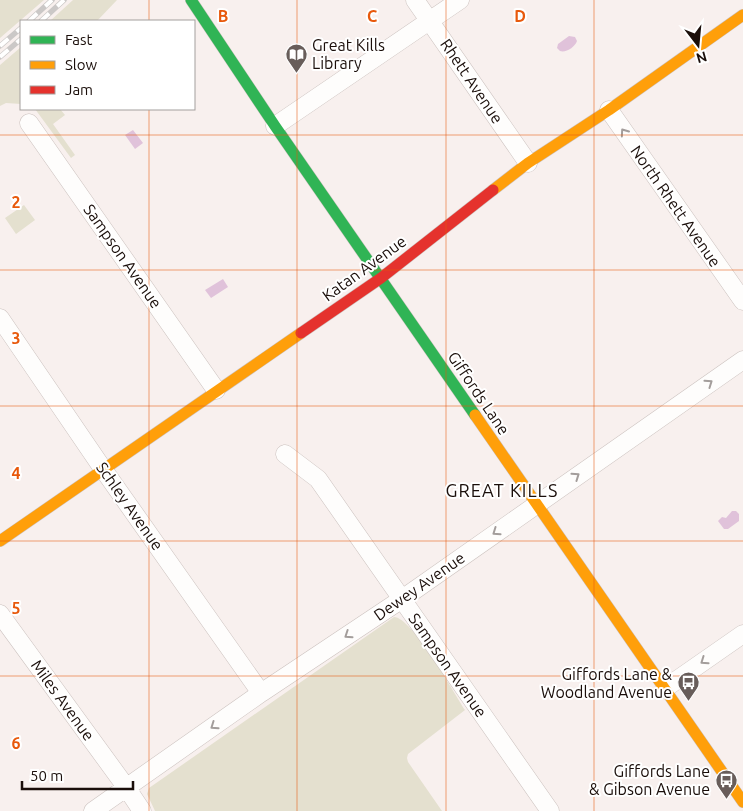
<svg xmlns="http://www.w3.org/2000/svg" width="743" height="811" font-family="Ubuntu,sans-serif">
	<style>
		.green { fill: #e4e0cf }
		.water { fill: #e0c2da }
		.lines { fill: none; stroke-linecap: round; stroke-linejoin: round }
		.street-casing { stroke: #cbc1be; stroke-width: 19 }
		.fast-casing { stroke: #cbc1be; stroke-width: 12 }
		.slow-casing { stroke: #cbc1be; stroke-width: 12 }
		.jam-casing { stroke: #cbc1be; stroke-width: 12 }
		.street { stroke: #fefdfc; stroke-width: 18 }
		.fast { stroke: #30b455; stroke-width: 11 }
		.slow { stroke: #ff9f0a; stroke-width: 11 }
		.jam { stroke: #e5322d; stroke-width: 11 }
		.rail-casing { stroke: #cbc8c7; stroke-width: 5.5 }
		.rail { stroke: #fff; stroke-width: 4; stroke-dasharray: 11; stroke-linecap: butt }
		.oneway { stroke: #a39d9b }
		.grid { fill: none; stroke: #e8590c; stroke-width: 1; stroke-opacity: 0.55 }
		.labels { text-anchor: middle; stroke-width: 4; stroke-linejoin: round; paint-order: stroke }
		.poi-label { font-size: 16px; fill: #1a0e0a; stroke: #fff; text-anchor: end }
		.street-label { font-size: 16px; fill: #1a0e0a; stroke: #fff }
		.neighbourhood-label { font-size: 18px; letter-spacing: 1px; fill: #1a0e0a; stroke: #fff }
		.grid-label { font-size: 16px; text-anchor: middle; font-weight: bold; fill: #e8590c; stroke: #fff; stroke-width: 4; stroke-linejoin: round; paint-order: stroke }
	</style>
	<rect width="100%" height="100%" fill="#f8f0ee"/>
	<path class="green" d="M0 0H44L0 38Z
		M73 0H117L97 21H50Z
		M21 47V104L6 103 0 106V65Z
		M35 109H60L65 115 53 124 75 155 71 158Z
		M24 205 35 220 16 234 5 218Z
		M394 617C412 617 454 693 465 710L408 754 407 758 408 762 442 811H155L147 794 149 788Z"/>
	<path class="water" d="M569 36 575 37 577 41C575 47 566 53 560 51L557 48 558 44Z
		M133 130 143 143 135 149 125 135Z
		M223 279 228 287 211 298 205 290Z
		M732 511H736L739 514V521L728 529H724L718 521 722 517 726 518Z"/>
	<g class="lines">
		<defs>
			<path id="street" d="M415 0 528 163
				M609 110 743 301
				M29 123 216 390
				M275 126 460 0
				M0 318 103 469 261 693
				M285 454 318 479 550 811
				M0 614 126 787 142 811
				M664 689 743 634
				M93 811 261 693 402 599 743 360"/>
			<path id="fast" d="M191 0 275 126 475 415"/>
			<path id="slow" d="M493 190 528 163 609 110 743 15
				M475 415 743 802
				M0 541 301 333"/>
			<path id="jam" d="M301 333 381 278 493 190"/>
		</defs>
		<use href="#street" class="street-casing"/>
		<use href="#fast" class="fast-casing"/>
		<use href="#slow" class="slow-casing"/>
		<use href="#jam" class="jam-casing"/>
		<use href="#street" class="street"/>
		<use href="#fast" class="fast"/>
		<use href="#slow" class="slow"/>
		<use href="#jam" class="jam"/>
		<defs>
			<path id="rail" d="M29 21 52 0
				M41 21 64 0
				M0 46 21 28
				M0 57 21 39"/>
		</defs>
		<use href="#rail" class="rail-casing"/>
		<use href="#rail" class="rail"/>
	</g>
	<defs><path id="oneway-chevron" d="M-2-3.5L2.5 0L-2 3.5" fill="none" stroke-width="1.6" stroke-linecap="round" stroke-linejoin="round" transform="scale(1.25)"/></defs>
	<g class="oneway">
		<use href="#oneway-chevron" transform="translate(624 132) rotate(-125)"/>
		<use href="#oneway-chevron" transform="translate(709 383) rotate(-35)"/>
		<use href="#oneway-chevron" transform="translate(576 476) rotate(-35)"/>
		<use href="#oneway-chevron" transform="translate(496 532) rotate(145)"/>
		<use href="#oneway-chevron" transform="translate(348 635) rotate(146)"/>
		<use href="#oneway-chevron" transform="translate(704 661) rotate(145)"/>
		<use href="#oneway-chevron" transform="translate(214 726) rotate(145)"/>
	</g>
	<path class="grid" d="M149 0V21M297 0V811M446 0V811M594 0V811M149 109V811M0 135H743M0 270H743M0 406H743M0 541H743M0 676H743"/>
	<defs>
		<symbol id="library-pin" viewBox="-11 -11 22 30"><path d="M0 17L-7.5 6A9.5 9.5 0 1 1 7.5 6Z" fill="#685d5a" stroke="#fff"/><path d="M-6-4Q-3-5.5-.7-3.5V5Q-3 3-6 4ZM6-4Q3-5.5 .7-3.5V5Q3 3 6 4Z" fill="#fff"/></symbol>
		<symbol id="bus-pin" viewBox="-11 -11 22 30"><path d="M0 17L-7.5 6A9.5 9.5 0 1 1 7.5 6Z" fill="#685d5a" stroke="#fff"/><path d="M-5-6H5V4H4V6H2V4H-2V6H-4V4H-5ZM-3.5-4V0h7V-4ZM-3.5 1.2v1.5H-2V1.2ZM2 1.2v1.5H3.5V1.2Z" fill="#fff"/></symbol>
	</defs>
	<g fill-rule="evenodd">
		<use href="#library-pin" x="284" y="42" width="25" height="34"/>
		<use href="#bus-pin" x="676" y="670" width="25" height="34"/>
		<use href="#bus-pin" x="714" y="768" width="25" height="34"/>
	</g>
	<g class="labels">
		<g class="poi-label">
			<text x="312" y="51" text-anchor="start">Great Kills<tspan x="312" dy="18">Library</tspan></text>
			<text x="672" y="680">Giffords Lane &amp;<tspan x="672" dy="18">Woodland Avenue</tspan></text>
			<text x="710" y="777">Giffords Lane<tspan x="710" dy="18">&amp; Gibson Avenue</tspan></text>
		</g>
		<g class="street-label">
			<text transform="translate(472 81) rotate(56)" y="6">Rhett Avenue</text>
			<text transform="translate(676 206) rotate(55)" y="6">North Rhett Avenue</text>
			<text transform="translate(123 256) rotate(55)" y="6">Sampson Avenue</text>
			<text transform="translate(364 268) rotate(-36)" y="6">Katan Avenue</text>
			<text transform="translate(479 393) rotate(56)" y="6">Giffords Lane</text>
			<text transform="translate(130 506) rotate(55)" y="6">Schley Avenue</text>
			<text transform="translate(419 586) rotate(-35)" y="6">Dewey Avenue</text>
			<text transform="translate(448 665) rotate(55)" y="6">Sampson Avenue</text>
			<text transform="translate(63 700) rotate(54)" y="6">Miles Avenue</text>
		</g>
		<g class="neighbourhood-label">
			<text x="502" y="497">GREAT KILLS</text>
		</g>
	</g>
	<g class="grid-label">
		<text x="223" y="22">B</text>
		<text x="372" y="22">C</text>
		<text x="520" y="22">D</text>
		<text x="16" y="208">2</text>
		<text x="16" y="344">3</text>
		<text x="16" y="479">4</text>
		<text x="16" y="614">5</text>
		<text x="16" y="749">6</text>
	</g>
	<rect x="20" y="20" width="175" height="90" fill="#ffffff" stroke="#a39f9d"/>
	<rect x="30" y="36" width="25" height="8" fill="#30b455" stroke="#a39f9d"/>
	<text x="65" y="45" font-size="15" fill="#1a0e0a">Fast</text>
	<rect x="30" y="61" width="25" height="8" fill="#ff9f0a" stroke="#a39f9d"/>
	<text x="65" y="70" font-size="15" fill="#1a0e0a">Slow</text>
	<rect x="30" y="86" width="25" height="8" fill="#e5322d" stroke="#a39f9d"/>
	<text x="65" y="95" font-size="15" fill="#1a0e0a">Jam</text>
	<g transform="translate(698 45) rotate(164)" stroke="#ffffff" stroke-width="4" paint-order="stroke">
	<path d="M0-4L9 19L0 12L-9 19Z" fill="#1a0e0a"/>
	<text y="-8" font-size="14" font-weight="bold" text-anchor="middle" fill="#1a0e0a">N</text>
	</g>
	<path d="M22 781v8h111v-8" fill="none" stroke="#1a0e0a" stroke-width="2.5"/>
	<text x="30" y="781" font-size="15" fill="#1a0e0a" stroke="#ffffff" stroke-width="4" paint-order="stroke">50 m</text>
</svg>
